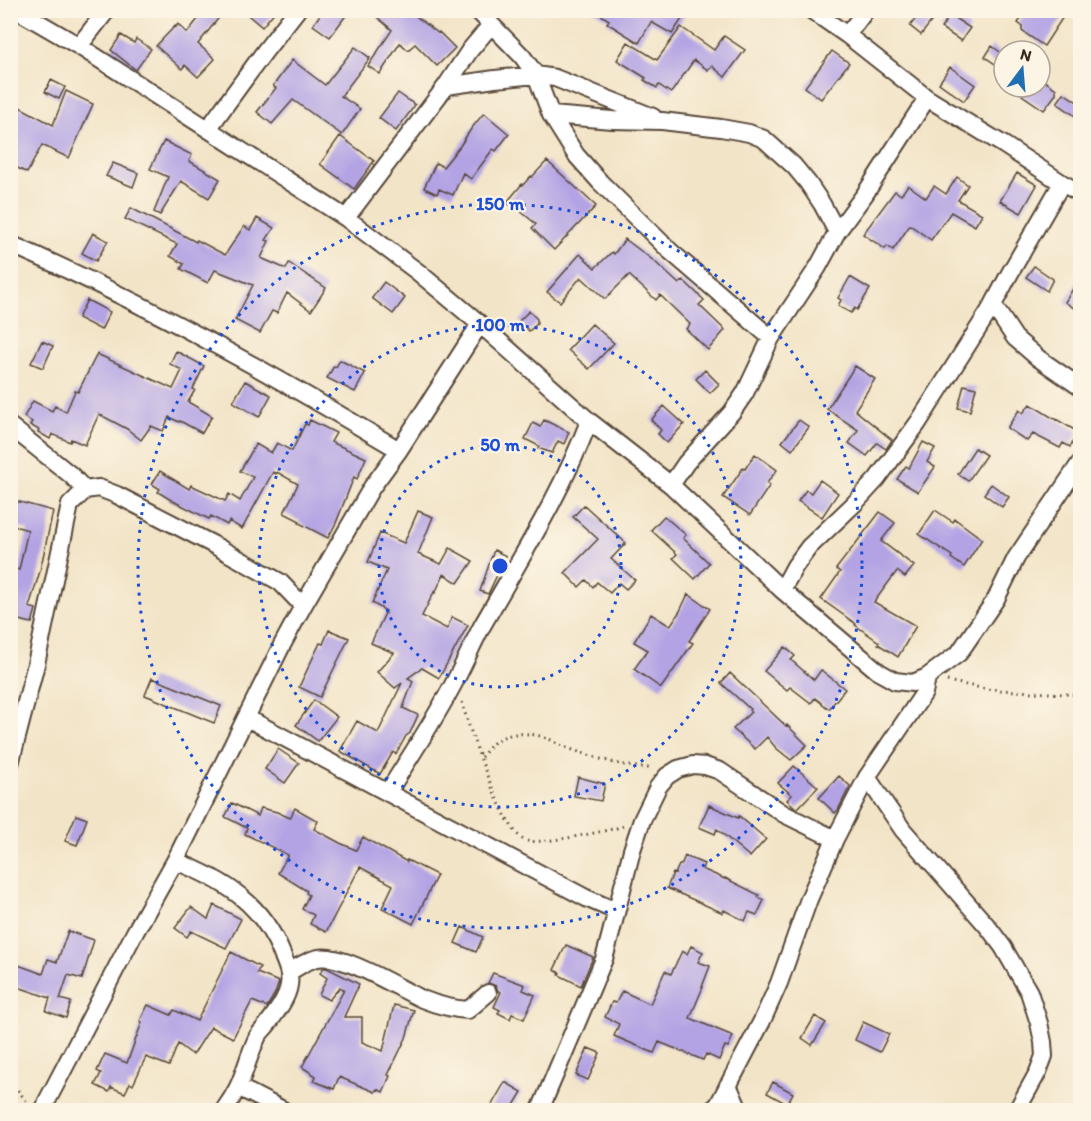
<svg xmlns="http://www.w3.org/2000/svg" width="1091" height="1121" font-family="Itim,sans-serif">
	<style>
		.building { fill: #b3a3e4 }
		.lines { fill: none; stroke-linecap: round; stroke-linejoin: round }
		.street-casing { stroke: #564637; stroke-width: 20 }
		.path { stroke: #564637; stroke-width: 3; stroke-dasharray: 1.5 4.5; stroke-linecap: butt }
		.street { stroke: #fff; stroke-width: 16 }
		.ring { fill: none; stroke: #1d4ed8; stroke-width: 3; stroke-dasharray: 3 6 }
		.centre { fill: #1d4ed8; stroke: #fcf5e5; stroke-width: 3 }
		.ring-label { font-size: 18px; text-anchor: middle; font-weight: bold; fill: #1d4ed8; stroke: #fcf5e5; stroke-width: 4.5; stroke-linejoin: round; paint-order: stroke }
	</style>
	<rect width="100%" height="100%" fill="#fcf5e5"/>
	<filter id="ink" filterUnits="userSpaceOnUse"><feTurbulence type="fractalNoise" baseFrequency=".0167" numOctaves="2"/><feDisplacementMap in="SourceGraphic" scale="12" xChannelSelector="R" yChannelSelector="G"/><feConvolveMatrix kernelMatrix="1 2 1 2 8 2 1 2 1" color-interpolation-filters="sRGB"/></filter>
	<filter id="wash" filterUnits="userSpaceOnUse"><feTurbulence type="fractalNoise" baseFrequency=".008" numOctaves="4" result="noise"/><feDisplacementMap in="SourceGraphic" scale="24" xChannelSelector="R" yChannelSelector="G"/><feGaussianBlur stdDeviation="1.35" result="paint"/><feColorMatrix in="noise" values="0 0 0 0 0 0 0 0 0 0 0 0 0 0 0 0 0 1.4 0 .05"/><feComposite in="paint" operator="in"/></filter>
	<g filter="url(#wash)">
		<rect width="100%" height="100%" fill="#f2e4c7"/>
		<g id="blocks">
			<path class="building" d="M205 10H225L198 44 215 59 198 77 185 65 182 69 156 46 175 26 176 27 178 24 187 33Z
				M242 10H276L262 27Z
				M323 10H350L330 37 313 25Z
				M369 10H422L417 17 438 33 439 32 455 48 437 66 415 44 408 50 400 43 380 74 368 66 392 30Z
				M593 10H688L672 34 651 22 639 43 607 23 609 20Z
				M922 10H940L921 35 910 26Z
				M1027 10H1053L1063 17 1044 46 1022 31V26L1018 23Z
				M950 15 970 28 961 41 941 28Z
				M681 27 714 50 724 36 745 50 725 77 712 66 708 70 694 60 671 93 659 85 657 88 644 80 646 78 617 60 628 42 657 60Z
				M121 35 134 43 136 39 151 49 136 70 111 50Z
				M992 46 1004 55V70L985 57Z
				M355 47 370 58 341 96 360 109 342 135 293 100 272 124 257 112 276 88 273 86 292 60 325 85Z
				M832 51 849 63 821 99 805 87Z
				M950 67 975 85 964 101 939 83Z
				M1040 78 1056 89V94L1044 110 1022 95 1028 87H1040Z
				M51 80 65 87 59 99 45 92Z
				M66 91 93 104 69 158 42 145 27 173 10 164V114L16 105 53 125Z
				M398 93 415 105 396 131 379 118Z
				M1064 93 1080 104V119L1057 103Z
				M484 113 509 134 496 151 493 149 471 179 463 173 453 195 439 189 437 194 424 188 436 163 443 167 460 146 471 129Z
				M340 136 374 161 354 189 320 164Z
				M164 141 192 155 189 161 220 179 209 198 181 181 160 215 154 212 168 177 150 169Z
				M547 161 596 206 554 250 532 228 536 224 508 201 522 184 523 185 531 176 532 177Z
				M113 163 138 173 133 187 106 176Z
				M1017 173 1037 185 1021 213 1000 201Z
				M957 177 968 185 958 200 982 214 975 226 951 212 931 240 910 225 893 250 887 246 885 249 863 234 895 191 901 195 908 185 926 198 934 186 946 194Z
				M131 208 196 242 197 240 225 255 244 226 250 230 257 218 274 228 266 240 269 241 261 258 286 269 289 263 326 288 311 311 287 293 277 313 272 311 260 333 235 320 253 285 215 270 208 283 181 269 184 264 170 256 177 244 125 219Z
				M93 233 108 241 96 261 82 253Z
				M625 239 654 261 679 284 683 280 704 300 699 305 725 330 708 350 686 329 690 324 660 295 656 300 629 275 605 299 581 277 560 302 547 292 580 254 595 268 612 252 614 254Z
				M1034 266 1053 279 1047 291 1026 277Z
				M850 277 870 289 857 310 855 308 851 313 838 306 841 300 838 298Z
				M1080 277V312L1065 302Z
				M384 282 405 298 393 314 372 298Z
				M87 300 110 312 101 330 78 318Z
				M529 311 537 319V324L529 331 519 321Z
				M592 324 614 343 589 369 568 350Z
				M42 341 53 346 43 368 31 363Z
				M176 351 204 366 193 389 195 390 188 402 212 416 202 433 180 421 179 422 169 417 163 431 151 426 141 440 127 429 99 414 85 445 71 439 70 442 52 434 50 439 38 432 39 430 30 425 32 422 24 417 33 401 52 411 55 406 66 412 75 391 78 392 97 354 173 389 182 370 170 364Z
				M340 360 365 373 355 392 327 378 334 366 336 367Z
				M855 366 875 379 855 410 892 440 886 449 877 443 867 456 849 443 858 430 827 409Z
				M705 370 719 384 710 393 696 379Z
				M245 381 271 395 259 417 233 402Z
				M964 385 976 388 970 411 958 408Z
				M1030 404 1056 420V419L1078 432 1070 447 1063 443 1060 448 1033 434 1027 441 1007 428 1019 410 1023 413Z
				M664 406 684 424 667 443 658 434 661 430 651 420Z
				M310 420 336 433 331 442 366 458 357 479 354 477 336 523 328 538 299 523 300 521 284 513 298 484 277 472 276 474 273 472 242 529 229 521 227 525 211 516 209 519 171 500 158 492 160 489 152 484 160 471 189 489 191 485 225 501 229 494 240 501 253 477 240 471 256 444 271 453 277 443 292 451 305 424 308 425Z
				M544 420 569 432 564 444 558 441 552 453 538 448 539 446 525 439 533 423 540 427Z
				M799 420 809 427 792 450 782 442Z
				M923 442 935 448 927 462 935 467 918 492 897 479 906 466 909 468Z
				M975 448 986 455 968 481 958 474Z
				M755 454 777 470 767 483 770 485 750 515 723 497 743 468 745 469Z
				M820 480 838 493 822 517 798 501 806 490 811 493Z
				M991 484 1009 497 1002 507 984 494Z
				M16 501 53 511 40 571 29 607 36 609 32 623 10 618V567L19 570 28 530 11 525Z
				M584 505 626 543 611 559 635 580 626 589 619 583 610 593 597 582 593 587 586 580 579 587 565 573 598 539 573 517Z
				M935 510 953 522 955 519 982 539 964 567 951 558 952 556 919 534Z
				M418 511 433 517 418 554 441 564 450 548 473 561 458 583 444 574 435 593 434 592 422 616 447 629 452 617 468 625 439 678 422 668 408 678 413 681 403 708 418 715 410 733 406 736 396 754 393 752 380 774 340 751 357 721 378 733 402 683 395 688 377 672 394 653 371 643 386 611 372 603 387 570 368 562 380 533 404 543Z
				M880 512 895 523 881 541 914 566 905 577 897 571 874 602 916 626 898 657 878 644 879 642 855 625 856 624 821 599 840 572 836 569Z
				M664 516 686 535 683 538 709 563 695 579 673 558 677 554 651 530Z
				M494 550 506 556 488 594 480 591Z
				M688 594 710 609 689 641 693 643 661 688 634 669 648 650 634 642 651 614 670 626 680 611Z
				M329 630 349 638 320 697 299 687 320 643 323 644Z
				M785 647 795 656 791 660 814 680 821 670 845 689 829 709 815 698 811 703 790 687 787 690 764 671Z
				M730 673 786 726 787 725 807 745 791 760 776 748 767 737 755 749 733 729 751 712 749 710 750 709 721 683Z
				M152 678 221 706 214 723 145 695Z
				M314 700 337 717 318 741 296 725Z
				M278 749 299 763 285 783 265 769Z
				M794 766 818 787 797 809 787 800 792 795 778 783Z
				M839 776 850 786 838 810 835 813 819 798Z
				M578 777 605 784 601 801 574 796Z
				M232 803 258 816 261 808 277 812 290 818 295 808 318 821 314 829 340 843 356 850 363 837 407 862V860L437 875 413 924 382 908 393 885 360 867 326 932 310 924 314 915 302 909 309 895 306 893 307 891 278 873 288 855 245 834 247 828 225 817Z
				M709 805 738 818 739 816 766 839 750 857 717 829 715 834 699 827Z
				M76 815 87 819 77 845 65 841Z
				M685 856 704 864 702 869 725 879V878L759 895 758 897 764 900 757 915 749 912 745 921 724 910 723 913 667 888 673 873 675 874 679 865H681Z
				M214 905 241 919 226 948 191 931 187 937 175 928 191 907 208 919Z
				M462 927 483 937 476 952 455 943Z
				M68 931 94 940 82 979 68 975 60 999 71 1002 66 1018 46 1011 50 998 21 988 10 981V962L43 974 48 959 57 962Z
				M566 945 593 957 581 986 559 975 560 973 554 970Z
				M691 946 703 952 698 962 710 966 702 987H703L690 1018 733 1036 728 1047 725 1046 719 1060 706 1054 703 1060 659 1042 654 1053 614 1036 619 1024 605 1017 612 1002 616 1003 622 991 650 1004 665 971 671 974 682 951 687 954Z
				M231 952 260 967 257 973 279 982 276 991 267 1007 252 1001 233 1038 211 1027 193 1055 178 1044 169 1066 146 1057 133 1085 130 1083 125 1093 111 1087 109 1092 95 1085 101 1073 97 1071 105 1054 127 1063 142 1022 140 1021 148 1005 171 1015 174 1010 197 1021Z
				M323 968H327L359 984 344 1017H362V1042L383 1051 394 1005 414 1010 406 1038 388 1075 390 1076 383 1092 377 1089 375 1092 339 1077 334 1089 314 1081 316 1076 302 1067 344 990 340 987 329 1000 319 995 327 978 320 973Z
				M493 973 525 985 523 990 535 995 524 1019 512 1014 510 1019 498 1013 500 1010 494 1007 501 992 498 991 496 986 488 983Z
				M815 1016 826 1023 812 1045 802 1038Z
				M863 1022 889 1034 880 1052 855 1040Z
				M588 1048 600 1053 588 1080 576 1075Z
				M505 1082 522 1092 511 1110H489Z
				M773 1082 793 1093 787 1104 767 1093Z"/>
		</g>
	</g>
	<g filter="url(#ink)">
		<use href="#blocks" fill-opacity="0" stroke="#564637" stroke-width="1.5"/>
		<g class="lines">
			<defs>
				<path id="street" d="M17 10 79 46 346 218 418 272 480 324 399 450 372 487 303 606 281 647 175 861 134 934 47 1101 44 1110
					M477 10 522 56 536 75 551 115 576 155 600 182 670 251 771 338
					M811 10 847 35 927 98 1004 145 1062 183 1080 193
					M847 35 866 10
					M79 46 107 10
					M446 86 495 79 536 75 555 78 653 117
					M551 115 612 120 662 121 721 128 749 133 764 139 794 166 808 183 822 204 837 232
					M208 129 265 51 297 10
					M346 218 446 86 470 50 491 25
					M10 244C144 302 274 375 399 450
					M993 305 1015 338 1038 358 1080 387
					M480 324 589 421 671 485 782 590 879 672 895 681 913 683 927 677 959 653 996 599 1016 558 1080 463
					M10 426 72 476 85 490
					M671 485 686 463 732 412 745 393 771 338 818 267 837 232 865 194 927 98
					M782 590 795 566 809 547 854 504 877 479 918 423 993 305 1010 273 1062 183
					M247 718 586 898 616 911
					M10 764 36 664 70 505 85 490 99 488 117 495 212 544 280 582 303 606
					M867 777 903 830 988 927 1003 947 1029 992 1039 1023 1043 1042 1044 1056 1038 1072 1017 1110
					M388 792C411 755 436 718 456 679 465 662 473 643 482 626 520 559 562 493 589 421
					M175 861C224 880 262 903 282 954 286 964 291 974 289 985 287 999 275 1014 267 1025 263 1030 258 1034 256 1040 249 1055 245 1072 238 1087 234 1095 229 1103 224 1110
					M289 972C298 967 307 960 318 958 343 953 398 988 422 999 437 1005 452 1009 468 1010L488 993
					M728 1085 739 1110
					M238 1087 283 1110
					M540 1110 604 959 610 937 632 850 642 820 658 787 667 776 678 769 693 765 705 766 720 771 784 814 835 839
					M712 1110 718 1105 762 1021 779 983 809 899 835 839 867 777 924 693 927 677"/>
			</defs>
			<use href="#street" class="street-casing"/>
			<path class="path" d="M947 681 986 689 1080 695
				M462 702C468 727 503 829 524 840 535 846 608 831 624 826
				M481 757C487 751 493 741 501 738 515 731 536 733 551 740 556 742 561 746 567 748 595 757 623 768 652 768
				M10 1081 29 1104"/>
			<use href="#street" class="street"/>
		</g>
	</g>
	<g class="ring">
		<circle cx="500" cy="566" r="121"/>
		<circle cx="500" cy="566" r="241"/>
		<circle cx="500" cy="566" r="362"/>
	</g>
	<circle cx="500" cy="566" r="9" class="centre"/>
	<g class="ring-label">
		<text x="500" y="210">150 m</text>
		<text x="500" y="331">100 m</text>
		<text x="500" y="451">50 m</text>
	</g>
	<rect width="1091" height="1121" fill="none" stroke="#fcf5e5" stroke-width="36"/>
	<g transform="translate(1022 69) rotate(16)"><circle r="28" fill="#fcf5e5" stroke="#afa495" stroke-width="1.5"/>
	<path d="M0-4.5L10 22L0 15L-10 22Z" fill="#1f6fb2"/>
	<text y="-9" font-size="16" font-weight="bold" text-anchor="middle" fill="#3b2a1e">N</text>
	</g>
</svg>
